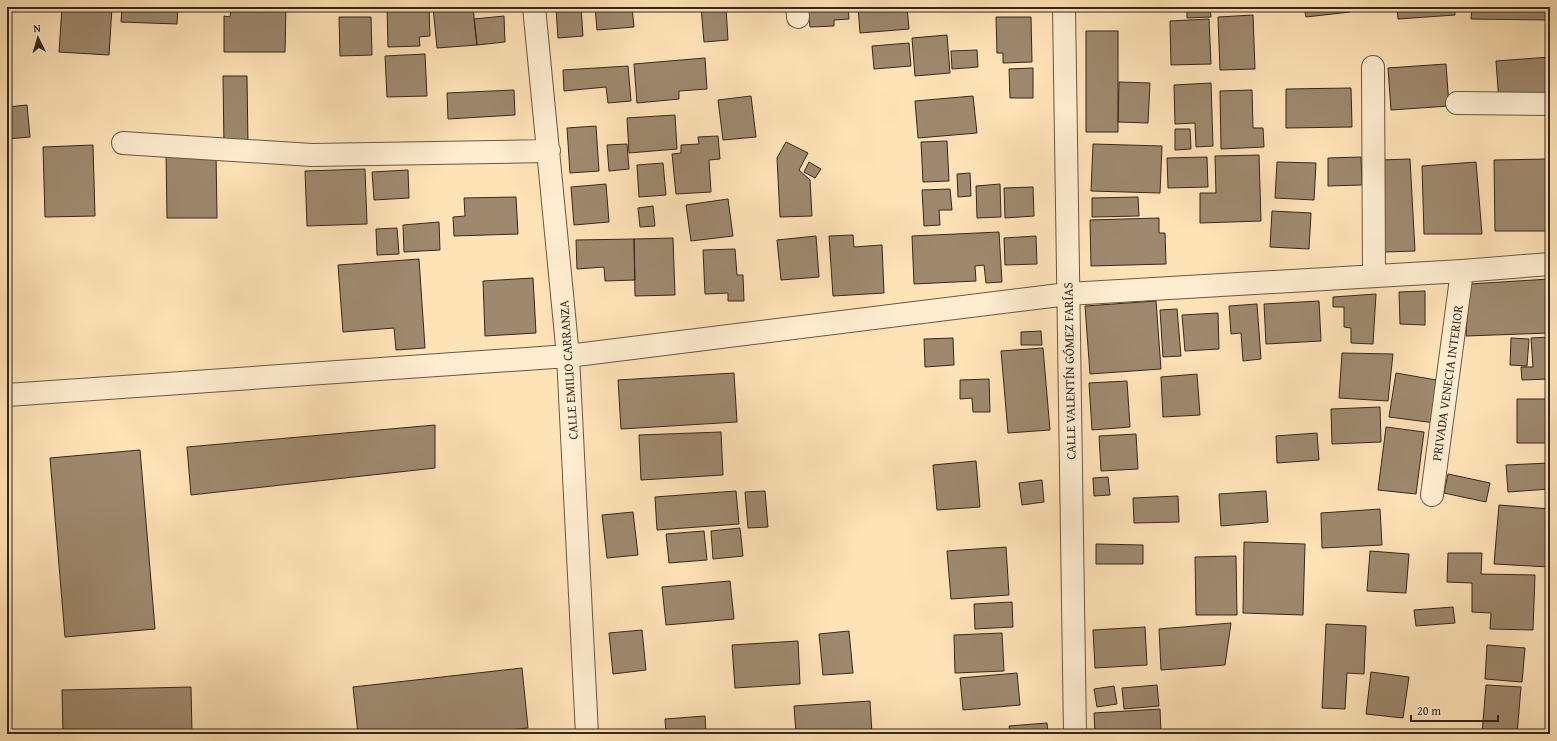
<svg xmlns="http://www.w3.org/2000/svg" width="1557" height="741" font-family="'Gentium Book Plus',serif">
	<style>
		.building { fill: #9e896e; stroke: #37271e }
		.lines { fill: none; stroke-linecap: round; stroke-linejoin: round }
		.minor-casing { stroke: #695644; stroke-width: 24 }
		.minor { stroke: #feedd0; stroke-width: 22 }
		.labels { text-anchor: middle; stroke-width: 4; stroke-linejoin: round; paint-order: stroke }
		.street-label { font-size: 13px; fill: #37271e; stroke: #feedd0 }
	</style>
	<rect width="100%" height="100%" fill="#fee3b7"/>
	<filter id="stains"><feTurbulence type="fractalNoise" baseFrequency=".005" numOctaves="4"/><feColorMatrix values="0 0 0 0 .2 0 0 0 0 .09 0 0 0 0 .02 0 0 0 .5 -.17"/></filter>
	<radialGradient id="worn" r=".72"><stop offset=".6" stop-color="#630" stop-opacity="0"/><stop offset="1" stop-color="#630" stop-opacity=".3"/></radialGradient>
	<path class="building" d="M62 7H112L109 55 59 52Z
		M122 7H178L177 24 121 22Z
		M231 7H286L285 52H224V16L230 17Z
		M387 7H429L430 36 419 37 420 46 388 47Z
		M433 7H473L477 45 437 48Z
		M581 7 583 36 558 38 556 8Z
		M595 7H632L634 27 597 30Z
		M701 7H726L728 40 704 42Z
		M808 7H848L849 19 834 20V26L810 27Z
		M858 7H907L909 29 860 33Z
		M1086 7H1134V8L1086 10Z
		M1187 7H1210L1211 17 1187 18Z
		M1304 7H1349L1350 12 1306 17Z
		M1397 7H1455V15L1398 19Z
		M1472 7H1547V20L1471 19Z
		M1253 15 1255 69 1220 70 1218 17Z
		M504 16 505 42 477 45 474 19Z
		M339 17H371L372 55 340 56Z
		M996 17H1031L1032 62 1003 63V53H997Z
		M1209 19 1211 64 1171 65 1170 21Z
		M1086 31H1118V132H1086Z
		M947 35 950 73 915 76 912 38Z
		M909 43 911 66 874 69 872 46Z
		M977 50 978 67 952 69 951 51Z
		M425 54 427 96 387 97 385 56Z
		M1550 57V98L1499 102 1496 61Z
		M705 58 707 89 679 91V99L637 103 634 64Z
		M1446 64 1449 106 1391 110 1388 68Z
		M628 66 631 101 608 103 606 87 564 91 563 70Z
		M1033 68V98H1010L1009 69Z
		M223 76H247L248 146H224Z
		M1119 82 1150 83 1148 123 1118 122Z
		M1211 83 1213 146 1196 147 1195 123 1175 124 1174 85Z
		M1351 88 1352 127 1286 128V89Z
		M514 90 515 115 448 119 447 93Z
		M1252 90 1253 128H1263L1264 147 1221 149 1220 91Z
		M751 96 756 137 723 140 718 100Z
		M973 96 977 133 918 138 915 101Z
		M27 105 30 137 7 139V107Z
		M675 115 677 149 629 153 627 118Z
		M596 126 599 171 570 173 567 128Z
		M1175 129H1190L1191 149 1175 150Z
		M718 136 720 159 709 160 711 192 676 194 672 154 681 153V145L699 144 698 137Z
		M947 141 949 181 923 182 921 142Z
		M786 142 808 153 799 170 810 180 812 216 780 217 777 158Z
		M627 144 629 169 609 171 607 145Z
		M1093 144 1162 146 1160 193 1091 191Z
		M93 145 95 216 45 217 43 147Z
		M216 151 217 218H167L166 152Z
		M1259 155 1261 221 1200 223V193H1216L1215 156Z
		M1207 157 1208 187 1168 188 1167 158Z
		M1361 157 1362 185 1328 186V158Z
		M1410 159 1415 251 1384 252 1381 160Z
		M1549 159 1550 231H1495L1494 160Z
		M809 162 821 169 815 178 804 172Z
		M1277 162 1316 163 1314 200 1275 198Z
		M1476 162 1482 234H1424L1422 166Z
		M663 163 666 195 639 197 637 165Z
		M365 169 367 224 307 226 305 171Z
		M408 170 409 198 374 200 372 172Z
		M970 173 971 196 958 197 957 174Z
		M606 184 609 222 574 225 571 187Z
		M1000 184 1001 217 977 218 976 186Z
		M1033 187 1034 216 1005 218 1004 188Z
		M950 189 952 210H939L940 225 924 226 922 190Z
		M516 197 518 234 454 236 453 217 465 216 464 198Z
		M1138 197 1139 216 1092 217V198Z
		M728 199 733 236 691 241 686 205Z
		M653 206 655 226 640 227 638 208Z
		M1272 211 1311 213 1309 249 1270 247Z
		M1159 218V233H1165L1166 264 1091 266 1090 220Z
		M439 222 440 250 404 252 403 225Z
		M397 228 399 254 377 255 376 229Z
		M999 232 1002 282 986 283 984 265 975 266 976 281 914 284 912 236Z
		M853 235 854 247 882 245 884 293 833 296 829 236Z
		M816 236 819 277 781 280 777 240Z
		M1036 236 1037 264 1005 265 1004 238Z
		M673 238 675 295 635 296 634 239Z
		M634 239 635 280 605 281 604 267 577 269 576 240Z
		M735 249 737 275H743L744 301H728V293L705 294 703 250Z
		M419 259 425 348 396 350 394 328 343 332 338 265Z
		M533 278 536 333 485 336 483 281Z
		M1550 279V333L1466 336 1469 284Z
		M1425 291V325L1400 324 1399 292Z
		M1376 294 1373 344 1351 343V328L1344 327V307H1333V297Z
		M1156 301 1161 369 1090 374 1085 306Z
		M1319 301 1321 341 1266 344 1264 304Z
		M1257 304 1261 359 1243 361 1241 333 1231 334 1229 306Z
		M1177 309 1181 356 1163 357 1160 310Z
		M1218 313 1219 349 1185 351 1182 315Z
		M1041 331 1042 345H1021V332Z
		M1550 337V379L1522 380 1521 367H1533L1531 338Z
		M953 338 954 365 925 367 924 339Z
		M1511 338 1529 339 1527 366 1510 365Z
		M1043 348 1050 430 1008 433 1001 351Z
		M1342 353 1393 354 1388 401 1339 398Z
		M734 373 737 422 621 429 618 380Z
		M1396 373 1442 381 1435 423 1389 417Z
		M1197 374 1200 415 1163 417 1161 377Z
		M989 379 990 412H973L972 398 960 399V380Z
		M1127 381 1130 427 1092 430 1089 383Z
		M1517 399H1550V443H1517Z
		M1380 407 1381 442 1332 444 1331 409Z
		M7 418 11 460H7Z
		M435 425V468L191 495 187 447Z
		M1386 427 1424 432 1416 494 1378 490Z
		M721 432 723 475 641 480 639 435Z
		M1317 433 1319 460 1277 463 1276 436Z
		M1136 434 1138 469 1101 471 1099 436Z
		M140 450 155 629 65 637 50 458Z
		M976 461 980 507 937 510 933 465Z
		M1550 463V489L1508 492 1506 465Z
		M1448 474 1490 483 1486 502 1444 493Z
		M1108 477 1110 495 1094 496 1093 478Z
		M1042 480 1044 502 1022 505 1019 483Z
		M736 491 739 524 657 530 655 497Z
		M765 491 768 527 748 528 745 492Z
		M1266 491 1268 522 1221 526 1219 494Z
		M1178 496 1179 522 1134 523 1133 498Z
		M1499 505 1550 509V567L1494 564Z
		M1380 509 1382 545 1322 548 1321 513Z
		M633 512 638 555 607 558 602 515Z
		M740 528 743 556 713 559 711 531Z
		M704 531 707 560 669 563 666 534Z
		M1244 542 1305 544 1303 615 1243 613Z
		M1096 544 1143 545V564H1096Z
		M1006 547 1009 595 951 599 947 551Z
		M1370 551 1409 554 1406 593 1367 591Z
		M1448 553H1482L1481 574 1535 575 1533 630 1490 629 1491 613 1472 612V583L1447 582Z
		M1236 556 1237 615H1196L1195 557Z
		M730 581 734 619 666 625 662 587Z
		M1012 602 1013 627 975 629 974 604Z
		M1453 607 1455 623 1416 626 1414 610Z
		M1231 623 1225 665 1161 670 1159 629Z
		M1326 624 1366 626 1364 674 1347 673 1345 709 1322 708Z
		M1145 627 1147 665 1095 668 1093 630Z
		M642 630 646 670 613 674 609 633Z
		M849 631 853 673 823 675 819 634Z
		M1002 633 1004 671 955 673 954 635Z
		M798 641 800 684 735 688 732 645Z
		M1487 645 1525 648 1522 682 1485 679Z
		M522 668 528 728 471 734H358L353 687Z
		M1371 672 1409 677 1403 718 1366 714Z
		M1017 673 1020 705 963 710 960 678Z
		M1157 685 1159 706 1124 709 1122 688Z
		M1486 685 1521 687 1517 734H1482Z
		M1114 686 1117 704 1097 707 1094 689Z
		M191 687 192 734H63L62 690Z
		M870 701 872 734H796L794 706Z
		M1160 709 1161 734H1095L1094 713Z
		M705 716 706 734H666L665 719Z
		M1047 723 1048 734H1010L1009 726Z"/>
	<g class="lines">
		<defs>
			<path id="minor" d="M534 7 568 356 587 734
				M797 7 798 17
				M1064 7 1075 734
				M1373 67 1374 276
				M1457 103 1550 104
				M123 143 312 155 549 151
				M7 395 568 356 1068 294 1462 271 1550 264
				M1432 495 1462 271"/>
		</defs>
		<use href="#minor" class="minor-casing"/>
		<use href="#minor" class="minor"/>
	</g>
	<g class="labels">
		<g class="street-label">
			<text transform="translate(568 370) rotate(-94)" y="5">CALLE EMILIO CARRANZA</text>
			<text transform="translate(1069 371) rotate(-91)" y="5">CALLE VALENTÍN GÓMEZ FARÍAS</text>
			<text transform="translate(1447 383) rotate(-82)" y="5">PRIVADA VENECIA INTERIOR</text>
		</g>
	</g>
	<rect width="1557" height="741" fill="none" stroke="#fee3b7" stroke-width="24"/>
	<rect x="8" y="8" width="1541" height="725" fill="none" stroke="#37271e" stroke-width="2"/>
	<rect x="12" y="12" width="1533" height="717" fill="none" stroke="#37271e"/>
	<g transform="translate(38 38) rotate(355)" stroke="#feedd0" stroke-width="3" paint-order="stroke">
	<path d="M0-3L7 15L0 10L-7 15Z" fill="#37271e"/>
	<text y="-6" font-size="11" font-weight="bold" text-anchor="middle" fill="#37271e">N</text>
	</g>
	<path d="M1411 715v6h87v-6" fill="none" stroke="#37271e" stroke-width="2"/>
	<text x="1417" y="715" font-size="12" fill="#37271e" stroke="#feedd0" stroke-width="3" paint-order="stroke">20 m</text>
	<rect width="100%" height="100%" filter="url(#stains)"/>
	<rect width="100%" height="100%" fill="url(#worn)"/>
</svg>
